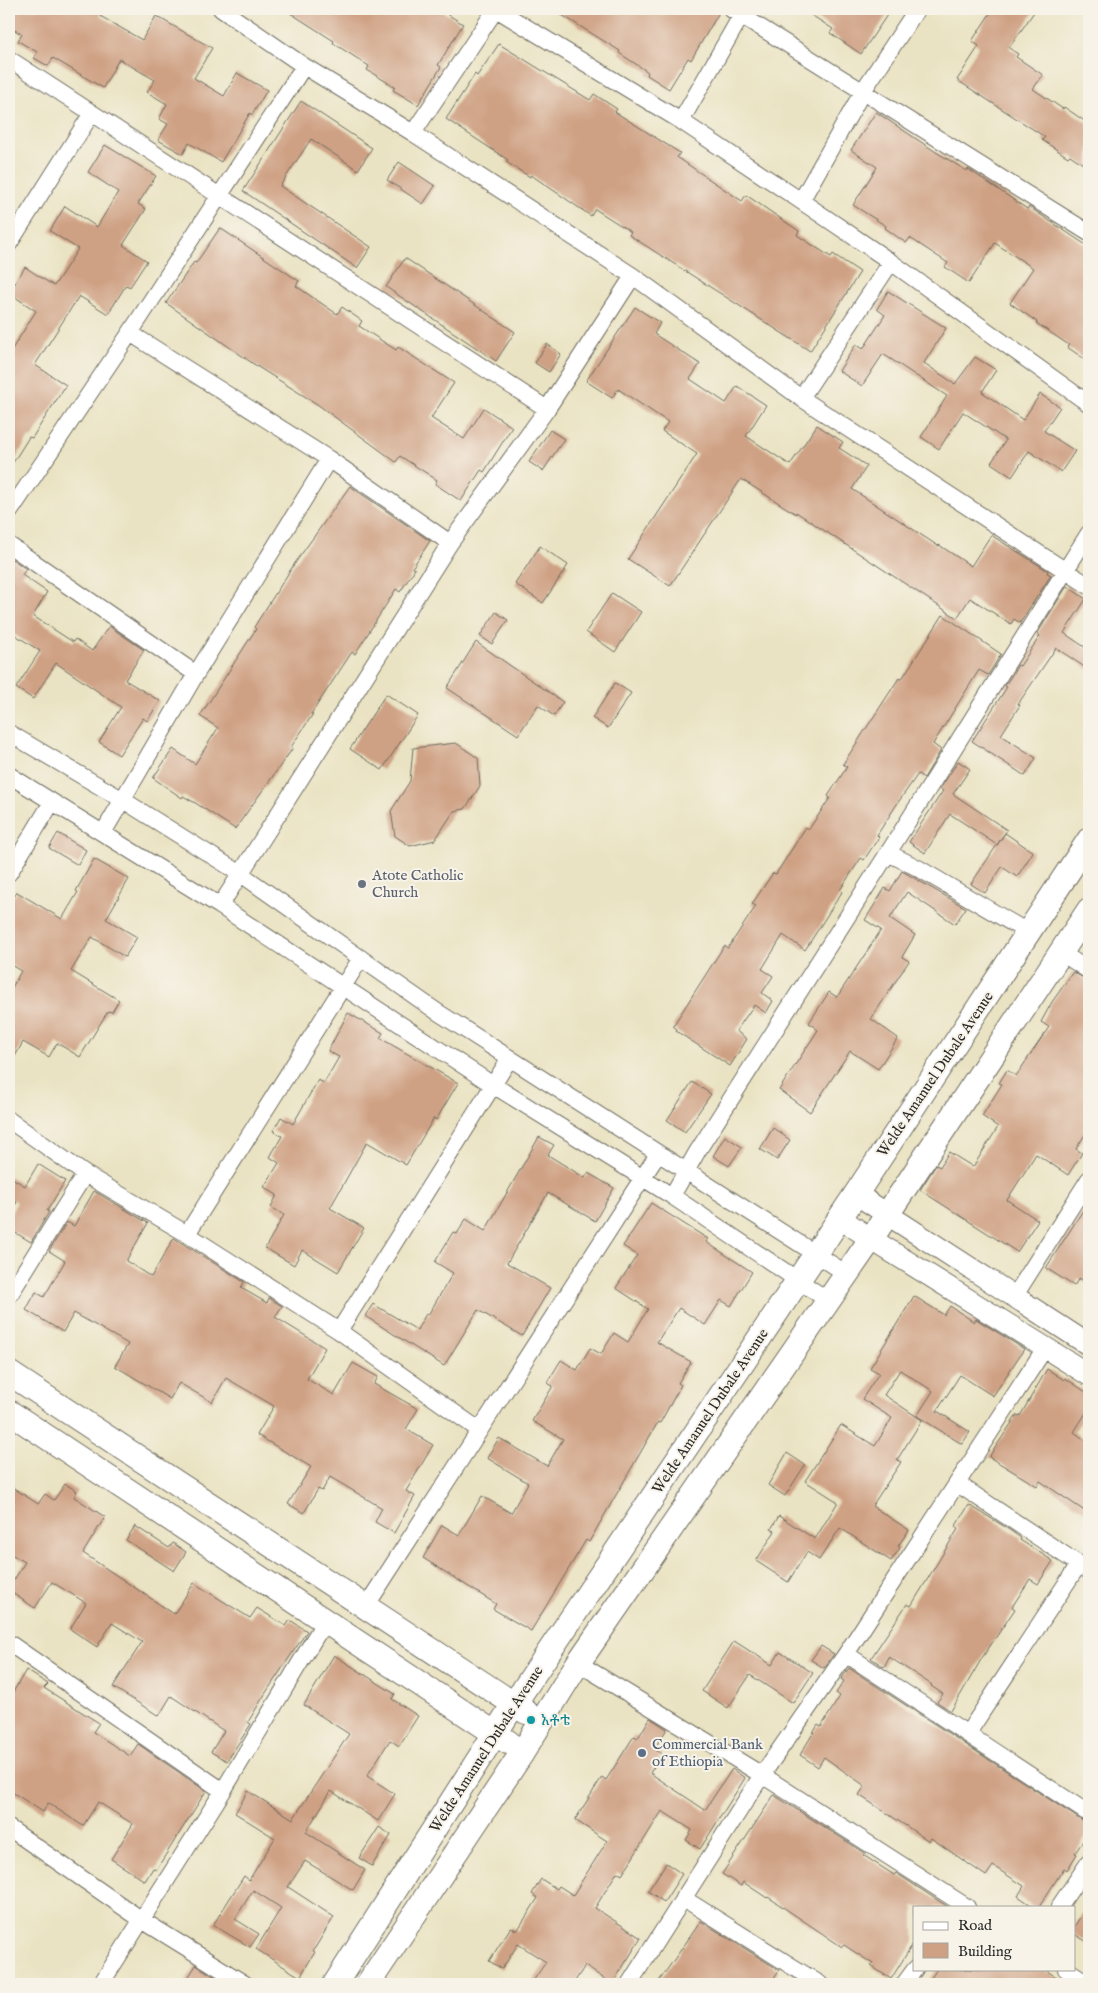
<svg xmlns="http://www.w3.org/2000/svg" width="1098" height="1993" font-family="'IM FELL English','Noto Serif Ethiopic',serif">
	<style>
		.building { fill: #cfa184 }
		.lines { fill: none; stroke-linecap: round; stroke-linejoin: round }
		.minor-casing { stroke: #6e6b60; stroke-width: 18 }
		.tertiary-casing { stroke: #6e6b60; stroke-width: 23 }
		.secondary-casing { stroke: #6e6b60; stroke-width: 26 }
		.minor { stroke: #fff; stroke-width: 16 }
		.tertiary { stroke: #fff; stroke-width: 21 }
		.secondary { stroke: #fff; stroke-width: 24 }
		.worship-dot { fill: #6b7280; stroke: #f7f3e8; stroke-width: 2 }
		.culture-dot { fill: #0f9aa8; stroke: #f7f3e8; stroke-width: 2 }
		.service-dot { fill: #5c6f8a; stroke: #f7f3e8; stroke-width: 2 }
		.labels { text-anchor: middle; stroke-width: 4; stroke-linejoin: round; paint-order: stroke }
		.worship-label { font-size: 15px; fill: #5b616d; stroke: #f7f3e8; text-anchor: start }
		.street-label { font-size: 15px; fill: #2b2b2b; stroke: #f7f3e8 }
		.culture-label { font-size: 15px; fill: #0d838f; stroke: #f7f3e8; text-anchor: start }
		.service-label { font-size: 15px; fill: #4e5e75; stroke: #f7f3e8; text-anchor: start }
	</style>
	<rect width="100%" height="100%" fill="#f7f3e8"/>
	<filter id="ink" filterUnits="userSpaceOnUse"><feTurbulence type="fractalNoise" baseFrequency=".02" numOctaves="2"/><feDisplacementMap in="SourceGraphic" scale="10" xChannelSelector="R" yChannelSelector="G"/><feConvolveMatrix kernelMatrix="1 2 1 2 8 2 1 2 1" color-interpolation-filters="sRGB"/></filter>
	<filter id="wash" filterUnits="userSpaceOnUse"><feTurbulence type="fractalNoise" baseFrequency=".0096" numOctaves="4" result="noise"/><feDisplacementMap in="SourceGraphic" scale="20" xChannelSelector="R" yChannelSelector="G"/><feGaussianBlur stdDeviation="1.12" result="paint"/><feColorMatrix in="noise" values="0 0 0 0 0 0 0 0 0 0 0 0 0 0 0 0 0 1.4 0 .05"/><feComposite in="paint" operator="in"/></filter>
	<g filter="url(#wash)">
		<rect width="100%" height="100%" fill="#eae3c3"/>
		<g id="blocks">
			<path class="building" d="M9 9H104L100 16 142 40 156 16 212 48 194 78 224 96 237 73 267 90 252 115 250 113 221 162 189 143 183 154 158 140 168 124 159 119 167 104 147 92 155 80 119 59 103 88 53 58 48 66 34 58 37 52 18 41 22 34 9 27Z
				M284 9H439L463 24 438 65 441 67 418 105 393 90 395 87 367 70 369 66 333 43 334 41Z
				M552 9H721L691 60 688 58 669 89 647 75 648 72 619 53 620 51Z
				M802 9H891L861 54 830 33 833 29Z
				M993 9H1036L1009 48 1018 54 1016 57 1043 75 1033 89 1063 109 1064 107 1089 124V168L1070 155 1068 157 1042 140 1045 137 957 80 979 46 972 41Z
				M499 44 590 100 594 94 617 109 615 112 680 153 677 157 706 177 742 201 746 195 799 231 797 235 831 257 833 254 860 272 810 351 629 235 631 232 595 209 591 216 531 175 530 177 506 162 508 160 446 119 475 74 477 76Z
				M301 101 372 148 358 170 311 139 280 186 371 247 357 268 243 191Z
				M876 112 936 152 967 171 968 169 1027 209 1029 207 1089 247V362L1067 347 1069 345 1036 323 1037 322 1010 303 1033 268 995 243 969 283 945 267 948 263 910 238 906 243 885 228 886 226 853 205 877 167 851 150Z
				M105 145 156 176 138 204 146 209 123 245 147 261 130 287 126 285 108 314 79 296 35 365 66 385 32 438 29 437 9 469V354L36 311 9 293 25 267 54 286 78 249 50 231 65 206 97 227 118 192 88 172Z
				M399 162 435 186 423 204 387 180Z
				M220 228 299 281 296 286 337 314 342 307 362 321 359 326 396 350 398 347 454 383 431 418 464 439 484 408 512 427 484 472 481 470 461 501 435 484 437 480 400 456 396 462 317 404 258 367 166 303 194 262 196 263Z
				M405 258 515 332 496 361 386 287Z
				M888 291 946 328 924 363 955 384 975 357 996 370 982 392 1023 420 1040 394 1060 407 1044 431 1075 451 1061 472 1029 451 1012 477 991 463 1006 440 963 412 939 449 921 437 947 396 883 354 862 386 839 371 856 344 863 349 885 315 877 309Z
				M635 307 660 323 654 334 700 364 690 379 726 403 737 386 766 405 746 436 790 465 817 425 843 442 839 448 867 466 852 489 938 546 939 545 971 566 991 535 1048 571 1047 573 1051 575 1020 623 1014 619 1011 624 970 598 957 618 796 512V514L741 479 670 586 628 559 697 454 662 431 668 422 618 389 612 398 586 381Z
				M547 344 561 354 549 372 535 363Z
				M550 430 564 439 543 471 529 462Z
				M350 486 430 541 412 568 415 569 400 592 396 589 355 654 352 652 311 714H313L291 747 293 748 235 829 197 804 183 796 182 798 153 778 173 749 195 764 218 728 200 716 256 629 254 627 293 566Z
				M540 546 568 565 543 603 515 584Z
				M12 559 26 569 22 575 47 592 33 616 73 642 75 639 92 651 109 626 144 650 125 680 160 701 147 721 143 718 119 755 99 742 121 707 56 663 33 699 16 688 40 651 9 631V565Z
				M1067 586 1086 599 1064 633 1089 650V670L1056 648 1018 704 1020 705 1001 735 1036 758 1025 776 972 741 1007 687 1005 686 1018 665 1020 666 1040 636 1037 634Z
				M612 593 641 612 615 652 586 632Z
				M496 612 508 620 492 644 480 636Z
				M943 615 1001 654 988 675 979 670 933 744 941 750 924 778 918 774 899 801 877 835 879 837 864 860 861 858 840 890 842 892 805 950 783 935 762 969 773 976 762 993 773 1001 766 1013 754 1005 736 1031 747 1039 730 1066 676 1031 677 1029 673 1026 724 946 728 948 756 906 752 904 773 873 776 874 806 827 809 829 830 798 828 796 847 767 843 764 899 678 901 680Z
				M476 642 563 702 554 716 538 705 518 735 447 688Z
				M615 683 631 693 608 728 592 718Z
				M386 694 418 715 382 770 350 749Z
				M456 743 478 758 480 786 465 809 454 811 435 840 410 846 395 836 391 811 410 781 413 748Z
				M958 761 970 769 953 794 1007 830 997 845 950 814 925 853 909 842 943 791 940 789Z
				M58 833 86 850 78 865 49 848Z
				M1005 833 1033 852 1017 877 1002 867 985 893 971 884Z
				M94 859 129 879 106 919 137 937 125 957 92 937 71 971 119 1000 112 1012 108 1011 80 1057 57 1043 49 1057 23 1042 9 1067V993L21 971 9 964V906L17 892 62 919 78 892 76 891Z
				M902 871 966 908 955 924 907 892 890 918 915 935 902 957 909 961 871 1019 898 1038 878 1069 850 1051 810 1112 779 1090 818 1030 809 1023 829 992 837 997 881 930 865 920 885 888 890 891Z
				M1073 972 1089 981V1128L1076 1149 1082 1153 1068 1175 1036 1154 1007 1200 1038 1220 1017 1252 920 1190 936 1165 940 1167 949 1152 973 1167 998 1127 982 1116 1002 1084 999 1083 1007 1070 1016 1076 1049 1027 1041 1022 1052 1002Z
				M348 1013 383 1033 380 1038 458 1083 436 1120 434 1118 406 1165 367 1142 330 1208 364 1228 338 1272 302 1250 294 1265 265 1248 284 1215 271 1207 277 1195 264 1187 279 1163 270 1157 282 1136 273 1131 281 1117 293 1124 318 1080 324 1083 339 1057 328 1051Z
				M692 1082 711 1094 685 1132 667 1120Z
				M773 1128 790 1140 777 1160 760 1149Z
				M725 1136 742 1147 729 1166 713 1156Z
				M539 1137 554 1145 548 1155 585 1178 588 1173 614 1188 595 1221 548 1193 507 1263 550 1288 522 1336 478 1310 444 1366 365 1316 373 1304 417 1330 426 1314 428 1315 453 1273 435 1262 453 1232 457 1234 466 1219 485 1231Z
				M38 1164 65 1181 47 1211 49 1212 31 1242 9 1229V1216L17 1202 9 1197V1176L25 1186Z
				M94 1191 148 1223 126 1261 151 1277 174 1238 244 1282 241 1288 267 1303 269 1298 282 1306 275 1317 325 1348 307 1379 334 1395 353 1363 378 1377 374 1384 418 1409 406 1429 433 1445 406 1491 415 1496 394 1533 375 1522 382 1508 330 1477 322 1491 318 1489 304 1513 288 1504 311 1467 257 1435 274 1406 226 1378 212 1402 179 1383 170 1399 115 1366 128 1344 74 1313 63 1332 26 1310 36 1292 44 1297 65 1261 49 1251 67 1222 74 1226Z
				M1089 1201V1284L1079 1278 1074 1286 1046 1268Z
				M651 1203 708 1239 706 1242 752 1272 731 1306 721 1300 705 1325 679 1308 657 1342 691 1362 678 1383 681 1385 660 1423 658 1422 589 1542 586 1540 531 1631 493 1609 496 1604 423 1558 442 1525 459 1535 482 1496 511 1513 528 1483 487 1458 499 1438 547 1466 563 1439 532 1421 553 1386 547 1383 561 1360 577 1370 590 1348 601 1354 614 1333 628 1342 648 1309 616 1288 637 1255 623 1246Z
				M914 1296 944 1315 950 1306 974 1322 976 1319 1024 1349 993 1396 960 1375 937 1411 970 1432 962 1444 917 1416 933 1391 900 1370 884 1395 922 1420 897 1460 901 1462 872 1506 909 1530 898 1546 900 1548 891 1561 840 1528 819 1560 807 1552 788 1582 756 1561 775 1531 771 1529 779 1516 815 1539 838 1502 805 1481 841 1425 875 1446 892 1418 862 1399 879 1373 870 1368Z
				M1047 1369 1064 1380 1065 1378 1089 1394V1408L1074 1432 1089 1443V1514L1040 1481 1037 1486 989 1457 1017 1415 1020 1416Z
				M787 1453 805 1465 785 1496 768 1485Z
				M65 1484 77 1491 74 1497 105 1517 83 1553 174 1614 194 1583 250 1618 257 1608 286 1626 290 1620 307 1631 265 1694 248 1722 251 1724 227 1761 211 1752 224 1731 171 1696 159 1716 113 1687 142 1642 112 1623 97 1647 70 1629 86 1603 52 1582 35 1608 9 1591V1588L25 1562 9 1553V1485L38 1504 45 1494 54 1500Z
				M969 1505 1002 1525 1021 1538 1020 1540 1053 1561 1038 1584 1030 1579 1012 1607 1015 1609 982 1658 951 1711 937 1702 943 1694 931 1686 932 1685 889 1657 884 1667 871 1658 907 1604 911 1606 927 1580 958 1529 955 1527Z
				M135 1526 169 1548 173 1543 186 1552 174 1571 126 1540Z
				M734 1641 772 1665 780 1652 813 1673 793 1703 750 1675 728 1708 702 1691Z
				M821 1646 834 1654 824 1668 811 1660Z
				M334 1655 395 1694 392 1699 418 1716 399 1746 390 1740 367 1776 395 1794 378 1821 331 1791 306 1832 365 1870 353 1890 305 1861 288 1887 334 1917 313 1951 315 1952 300 1977 256 1949 281 1908 253 1890 235 1919 259 1934 250 1947 213 1925 244 1876 249 1880 275 1838 235 1813 248 1791 293 1819 349 1734 304 1705Z
				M849 1668 1084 1822 1089 1824V1832L1075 1853 1077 1854 1067 1870 1064 1868 1039 1907H1034L1018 1896 1024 1886 993 1866 986 1876 931 1838 929 1841 859 1795 865 1786 824 1757 818 1767 800 1755 818 1725 821 1727 840 1696 836 1693 844 1681 841 1679Z
				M26 1670 48 1684 44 1688 99 1723 93 1732 130 1756 138 1744 206 1791 156 1870 153 1868 145 1881 111 1859 133 1824 98 1802 83 1826 48 1803 43 1812 9 1790V1699Z
				M650 1718 667 1729 654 1749 662 1754 650 1773 705 1810 732 1769 745 1778 700 1849 686 1840 692 1830 662 1811 622 1875 617 1872 595 1908 641 1938 612 1984 585 1966 573 1984H531L546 1962 518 1944 502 1969 489 1961 511 1927 517 1931 538 1898 532 1894 541 1879 557 1889 559 1886 573 1895 607 1841 575 1820 602 1777 606 1780 634 1736 638 1738Z
				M774 1795 865 1853 863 1855 894 1875 896 1873 948 1907H914V1942L891 1979 871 1966 873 1964 844 1945 842 1947 823 1934 768 1897 767 1898 743 1882 741 1886 722 1874Z
				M379 1827 391 1835 372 1866 359 1858Z
				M666 1863 682 1874 664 1902 648 1891Z
				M1089 1903V1943L1074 1934V1927Z
				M701 1921 779 1970 770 1984H657Z
				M196 1965 226 1984H184Z
				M937 1969H1044L1067 1984H927Z"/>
		</g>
	</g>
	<g filter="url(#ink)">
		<use href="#blocks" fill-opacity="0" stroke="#6e6b60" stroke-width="1"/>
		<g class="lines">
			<defs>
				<path id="minor" d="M221 9 304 66 413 133 633 276 801 398 1089 586
					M496 9 681 121 801 201 891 262 1089 404
					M731 9 1089 233
					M9 59 547 409
					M681 121 745 9
					M413 133 496 9
					M801 201 863 91 917 9
					M9 244 92 113
					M130 333 329 459 450 543
					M801 398 891 262
					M9 513 130 333 304 66
					M9 545 196 674
					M9 733 123 800 241 874 436 1011 847 1274
					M9 775 220 906 493 1085 672 1196 829 1301
					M103 833 196 674 329 459
					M888 853 918 868 1029 933
					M9 873 52 802
					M220 906 450 543 547 409 633 276
					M1062 953 1089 971
					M9 1120 85 1174 187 1234 339 1331 479 1430
					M672 1196 697 1152 888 853 1089 533
					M187 1234 361 958
					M9 1296 85 1174
					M1014 1297 1089 1179
					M339 1331 510 1058
					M958 1484 1089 1571
					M365 1608 658 1154
					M9 1643 223 1791
					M846 1654 1089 1814
					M578 1663 762 1775 967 1907
					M968 1733 1079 1564
					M9 1828 142 1920 245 1984
					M683 1898 820 1984
					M1059 1907 1089 1862
					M1066 1969 1089 1984
					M101 1984 223 1791 325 1621
					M629 1984 762 1775 846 1654 1045 1348
					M904 1984 915 1969"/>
				<path id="tertiary" d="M856 1194 1089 1345
					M840 1218 871 1239 1089 1375"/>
				<path id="secondary" d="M9 1373 526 1712
					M9 1412 508 1742
					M335 1984 514 1704 856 1194 1089 840
					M368 1984 522 1753 578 1663 871 1239 1089 910"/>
			</defs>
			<use href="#minor" class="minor-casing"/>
			<use href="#tertiary" class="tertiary-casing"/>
			<use href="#secondary" class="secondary-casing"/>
			<use href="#minor" class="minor"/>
			<use href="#tertiary" class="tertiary"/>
			<use href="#secondary" class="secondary"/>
		</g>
	</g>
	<circle class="worship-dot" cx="362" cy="884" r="5"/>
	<circle class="culture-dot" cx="531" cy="1720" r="5"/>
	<circle class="service-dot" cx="642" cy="1753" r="5"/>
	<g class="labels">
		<g class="worship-label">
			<text x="372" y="880">Atote Catholic<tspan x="372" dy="17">Church</tspan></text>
		</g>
		<g class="street-label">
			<text transform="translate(935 1074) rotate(-56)" y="5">Welde Amanuel Dubale Avenue</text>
			<text transform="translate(710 1411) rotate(-56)" y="5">Welde Amanuel Dubale Avenue</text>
			<text transform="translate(486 1749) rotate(-57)" y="5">Welde Amanuel Dubale Avenue</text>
		</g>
		<g class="culture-label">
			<text x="541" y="1725">አቶቴ</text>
		</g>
		<g class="service-label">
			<text x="652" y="1749">Commercial Bank<tspan x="652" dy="17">of Ethiopia</tspan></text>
		</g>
	</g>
	<rect width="1098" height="1993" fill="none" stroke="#f7f3e8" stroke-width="30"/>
	<rect x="913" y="1906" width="162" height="65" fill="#f7f3e8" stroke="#a5a39c"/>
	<rect x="923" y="1922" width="25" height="8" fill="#ffffff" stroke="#a5a39c"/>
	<text x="958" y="1930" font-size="15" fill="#2b2b2b">Road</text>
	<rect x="923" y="1943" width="25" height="15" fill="#cfa184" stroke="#a5a39c"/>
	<text x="958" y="1956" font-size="15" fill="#2b2b2b">Building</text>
</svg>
